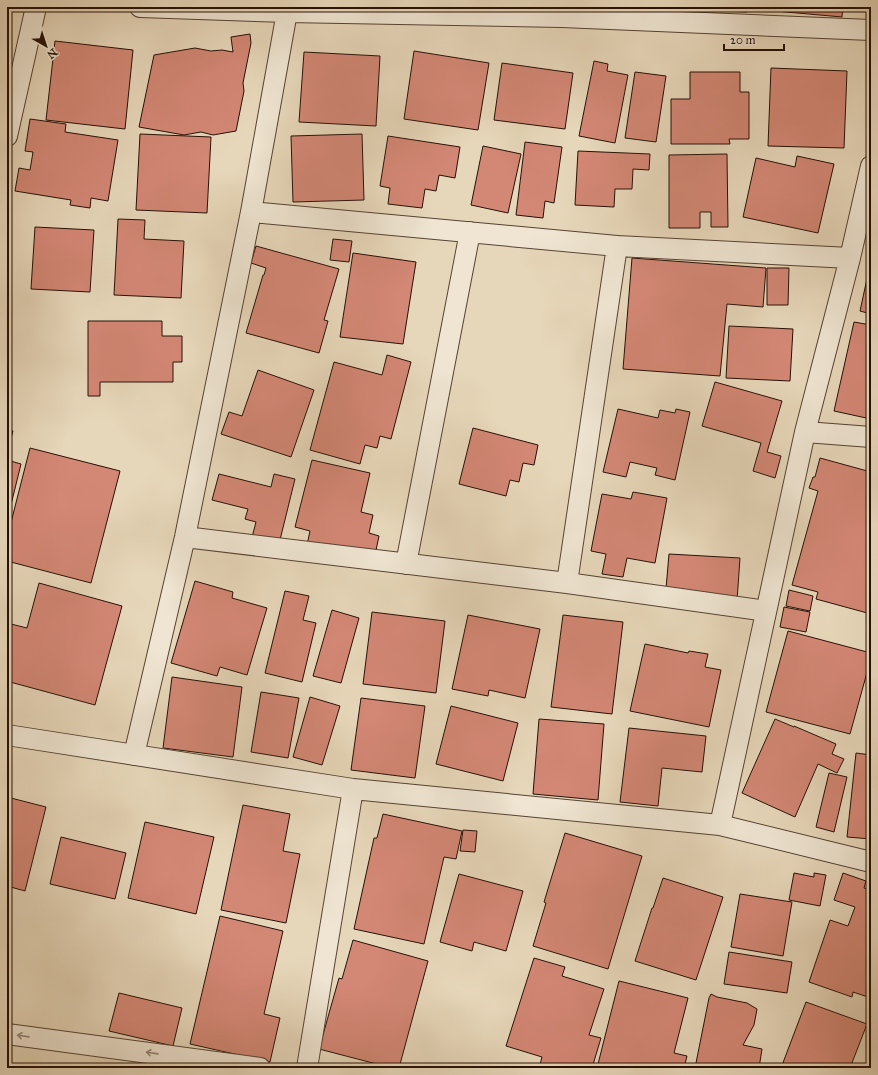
<svg xmlns="http://www.w3.org/2000/svg" width="878" height="1075" font-family="'IM FELL Great Primer',serif">
	<style>
		.building { fill: #d38775; stroke: #261005 }
		.lines { fill: none; stroke-linecap: round; stroke-linejoin: round }
		.minor-casing { stroke: #564232; stroke-width: 22 }
		.minor { stroke: #efe5d2; stroke-width: 20 }
		.oneway { stroke: #958576 }
	</style>
	<rect width="100%" height="100%" fill="#e7d7ba"/>
	<filter id="stains"><feTurbulence type="fractalNoise" baseFrequency=".005" numOctaves="4"/><feColorMatrix values="0 0 0 0 .2 0 0 0 0 .09 0 0 0 0 .02 0 0 0 .5 -.17"/></filter>
	<radialGradient id="worn" r=".72"><stop offset=".6" stop-color="#630" stop-opacity="0"/><stop offset="1" stop-color="#630" stop-opacity=".3"/></radialGradient>
	<path class="building" d="M673 7H748L747 12 673 9Z
		M764 7H843L842 17 764 10Z
		M867 7H871V22H868Z
		M250 34 251 43 243 83 244 91 236 131 213 135 201 132 184 135 139 127 154 55 195 48 211 51 222 50 233 52 231 37Z
		M55 41 133 50 125 129 46 120Z
		M414 51 489 63 478 130 404 119Z
		M304 52 380 56 376 126 299 122Z
		M594 61 608 64 607 71 628 75 615 143 579 136Z
		M502 63 573 73 565 129 494 120Z
		M771 68 847 71 844 148 768 146Z
		M635 72 666 76 656 142 625 138Z
		M690 72H740V92H749V139H729L730 144H671V99H690Z
		M30 119 66 124 65 132 118 140 108 201 91 198 90 208 70 205 71 200 15 191 19 168 30 170 33 152 25 151Z
		M140 134 211 137 207 213 136 210Z
		M362 134 364 200 293 202 291 136Z
		M388 136 460 147 455 178 439 175 436 191 425 189 422 208 388 204 390 188 380 186Z
		M525 142 562 147 554 203 545 201 543 218 516 215Z
		M483 146 521 154 508 213 471 205Z
		M578 151 650 154 649 170 633 169 632 189H615L614 207 575 205Z
		M727 154 728 227H711V212H700V228H669V155Z
		M797 156 834 164 818 233 743 217 756 158 795 167Z
		M118 219 145 220 144 239 184 241 181 298 114 295Z
		M35 227 94 230 90 292 31 289Z
		M333 239 352 241 349 262 330 260Z
		M256 246 339 269 324 320 328 321 319 353 246 333 263 275H264L266 268 251 263Z
		M353 253 416 262 403 344 340 337Z
		M632 258 766 268 763 307 727 304 720 376 623 369Z
		M871 260V314L860 311Z
		M767 268H789L788 305H767Z
		M88 321H162V336H182V362H173V382H100V396H88Z
		M854 322 871 325V419L834 411Z
		M729 326 793 329 790 381 726 378Z
		M387 355 411 362 391 439 380 436 377 448 365 445 360 464 310 450 334 362 382 375Z
		M258 370 314 390 291 457 221 434 229 412 242 416Z
		M715 382 782 401 767 452 781 456 775 478 753 471 761 443 702 426Z
		M618 409 658 418 660 410 675 413 676 409 690 412 675 480 655 475 657 468 630 462 626 477 603 472Z
		M473 428 538 445 534 465 523 463 519 482 510 480 506 496 459 484Z
		M7 429 13 431 7 453Z
		M30 448 120 471 91 583 7 561V538Z
		M820 458 871 472V614L816 599 818 592 792 585 818 491 809 488 813 477H815Z
		M7 460 21 464 7 521Z
		M312 460 370 473 361 512 373 515 369 533 379 536 375 555 329 544 328 550 307 545 310 531 295 527Z
		M219 474 271 487 274 474 295 479 279 544 252 537 256 522 245 519 248 509 212 500Z
		M633 492 667 498 655 563 627 558 623 577 602 574 606 554 591 551 602 494 631 499Z
		M669 554 740 558 737 601 665 600Z
		M195 581 233 592 232 598 267 608 247 675 220 667 217 676 171 663Z
		M39 583 122 606 95 705 10 682 11 679 7 678V623L27 628Z
		M789 590 813 596 810 611 786 606Z
		M285 591 309 596 303 620 316 623 302 682 265 673Z
		M784 607 810 612 806 632 780 627Z
		M332 610 359 618 341 683 313 676Z
		M372 612 445 621 436 693 363 684Z
		M468 615 540 629 525 698 489 690 488 696 452 689Z
		M563 615 623 622 612 714 551 707Z
		M788 631 871 653V658L850 734 766 712Z
		M645 644 688 653 689 651 708 654 705 667 721 670 709 727 630 711Z
		M172 677 242 687 233 757 163 748Z
		M261 692 299 698 288 758 251 752Z
		M310 697 340 706 322 765 293 757Z
		M361 698 425 706 415 778 351 770Z
		M451 706 518 723 503 781 436 764Z
		M539 719 604 724 598 800 533 794Z
		M775 719 794 727V726L836 744 832 754 844 759 837 773 818 764 795 817 742 793Z
		M629 728 706 736 702 772 662 768 658 806 620 802Z
		M856 753 871 755V839L847 837Z
		M829 773 847 777 834 832 816 827Z
		M7 797 46 807 25 891 7 886Z
		M243 805 290 814 283 851 300 854 286 923 221 910Z
		M383 814 462 831 456 859 444 857 424 944 354 929 374 838H377Z
		M145 822 214 837 196 914 128 898Z
		M463 830 477 831 475 852 460 851Z
		M565 833 642 856 608 969 533 946 546 903 544 902Z
		M61 837 126 853 115 899 50 884Z
		M794 873 814 877V873L826 875 820 906 789 900Z
		M843 873 866 881 864 888 871 890V998L853 992 852 997 809 982 830 920 848 926 855 907 834 900Z
		M459 874 523 891 506 951 474 942 472 951 440 942Z
		M663 878 723 897 696 980 635 961 652 908H653Z
		M740 894 792 902 783 956 731 947Z
		M220 916 283 931 264 1014 280 1018 270 1062 190 1044Z
		M353 940 428 961 399 1068H392L319 1049 339 978 342 979Z
		M729 952 792 962 787 993 724 984Z
		M534 958 565 967 562 976 604 989 589 1035 601 1038 592 1068H539L542 1057 506 1046Z
		M619 981 688 998 674 1053 687 1056 684 1068H597Z
		M119 993 182 1008 173 1046 109 1031Z
		M711 994 717 997 747 1003 757 1009 754 1025 743 1045 762 1049 759 1068H692L696 1063 709 998Z
		M806 1002 867 1024 850 1068H781Z"/>
	<g class="lines">
		<defs>
			<path id="minor" d="M140 7 287 12 562 17 871 30
				M7 136 36 7
				M251 212 617 246 850 258
				M805 432 871 437
				M185 537 567 583 766 611
				M406 564 470 232
				M567 583 617 246
				M7 735 353 789 720 825 871 862
				M134 755 185 537 251 212 287 12
				M720 825 805 432 850 258 871 166
				M7 1034 260 1068
				M307 1068 353 789"/>
		</defs>
		<use href="#minor" class="minor-casing"/>
		<use href="#minor" class="minor"/>
	</g>
	<defs><path id="oneway-shaft" d="M-6 0H5M1.5-3L5.5 0L1.5 3" fill="none" stroke-width="1.6" stroke-linecap="round" stroke-linejoin="round"/></defs>
	<g class="oneway">
		<use href="#oneway-shaft" transform="translate(23 1036) rotate(-172)"/>
		<use href="#oneway-shaft" transform="translate(152 1053) rotate(-172)"/>
	</g>
	<rect width="878" height="1075" fill="none" stroke="#e7d7ba" stroke-width="24"/>
	<rect x="8" y="8" width="862" height="1059" fill="none" stroke="#261005" stroke-width="2"/>
	<rect x="12" y="12" width="854" height="1051" fill="none" stroke="#261005"/>
	<g transform="translate(46 46) rotate(141)" stroke="#efe5d2" stroke-width="3" paint-order="stroke">
	<path d="M0-3L7 15L0 10L-7 15Z" fill="#261005"/>
	<text y="-6" font-size="11" font-weight="bold" text-anchor="middle" fill="#261005">N</text>
	</g>
	<path d="M724 44v6h60v-6" fill="none" stroke="#261005" stroke-width="2"/>
	<text x="730" y="44" font-size="12" fill="#261005" stroke="#efe5d2" stroke-width="3" paint-order="stroke">20 m</text>
	<rect width="100%" height="100%" filter="url(#stains)"/>
	<rect width="100%" height="100%" fill="url(#worn)"/>
</svg>
